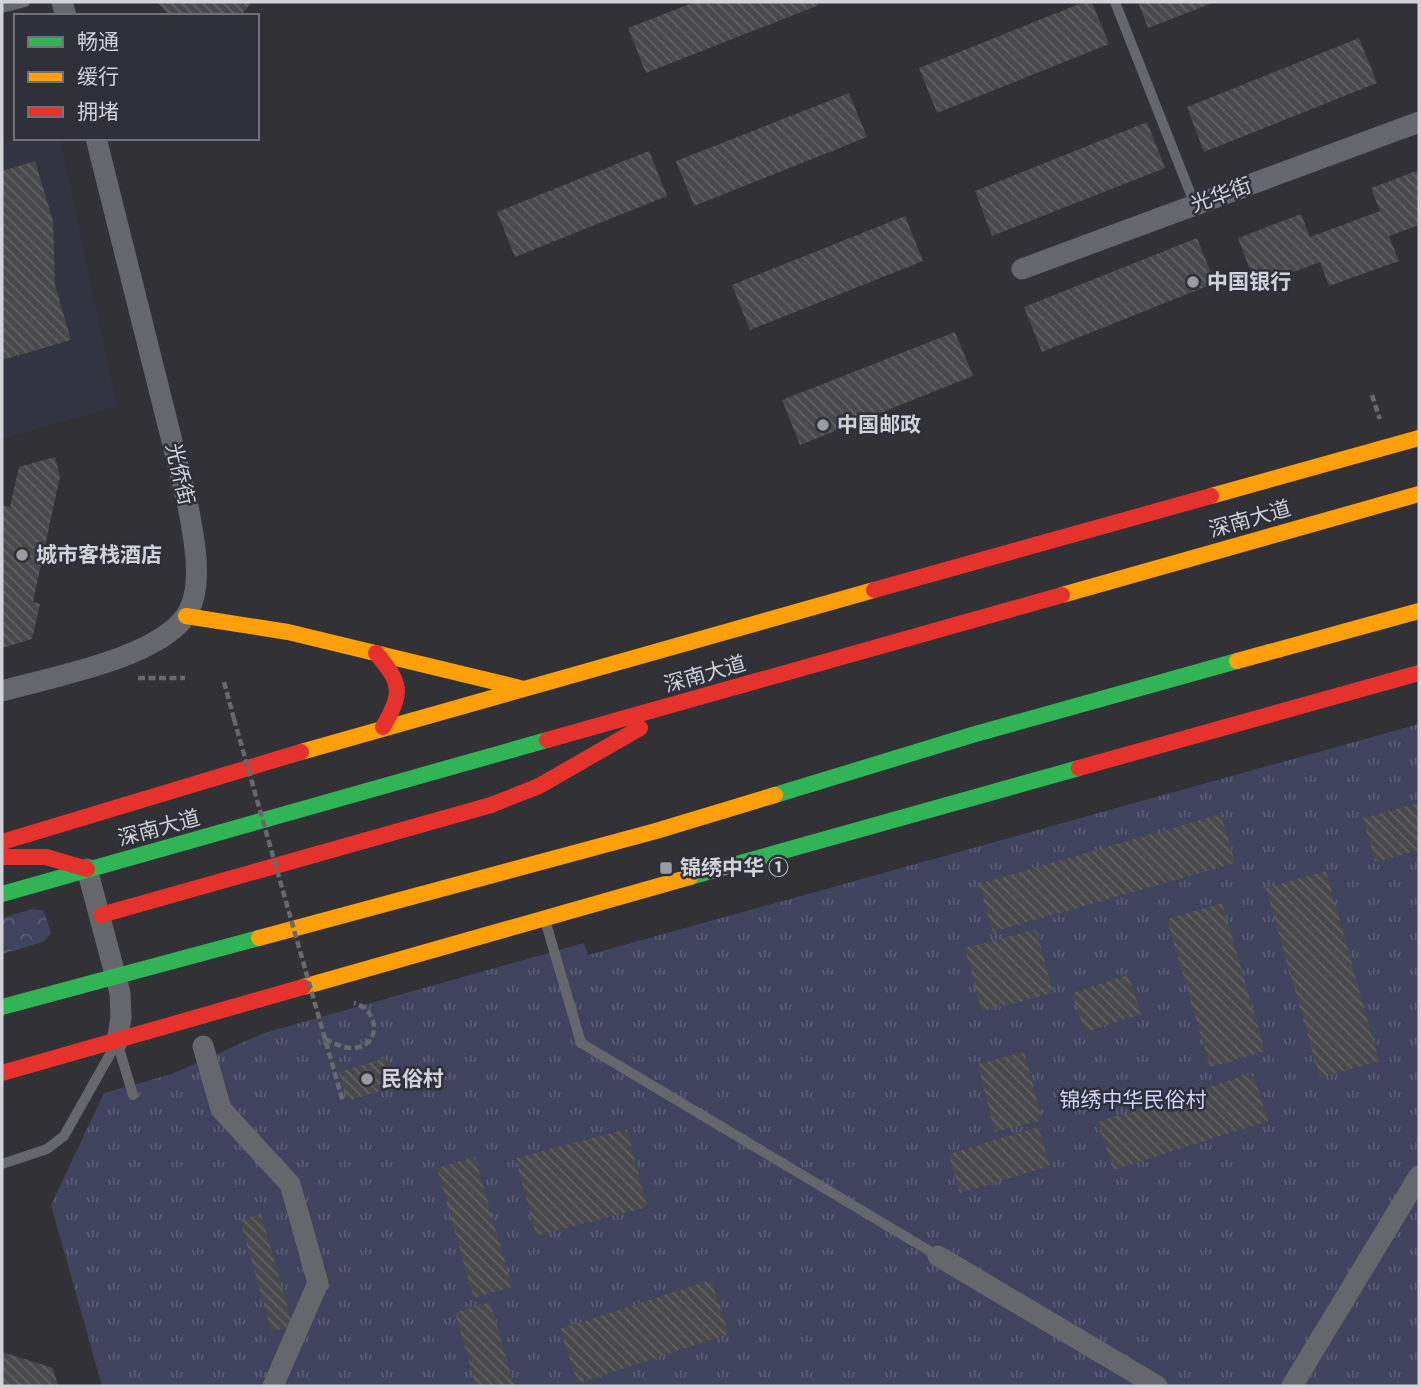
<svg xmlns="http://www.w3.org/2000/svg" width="1421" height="1388" font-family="Barlow,'Noto Sans SC',sans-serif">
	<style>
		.built { fill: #323442 }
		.forest { fill: url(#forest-crowns) }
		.park { fill: url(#park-tufts) }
		.building { fill: url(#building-back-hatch) }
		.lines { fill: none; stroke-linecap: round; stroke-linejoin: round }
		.path { stroke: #68686d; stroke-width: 4.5; stroke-dasharray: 7 3.5; stroke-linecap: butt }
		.lane { stroke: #66676c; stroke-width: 10 }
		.street { stroke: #66676c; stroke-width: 21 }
		.fast { stroke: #30b455; stroke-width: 16 }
		.slow { stroke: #ff9f0a; stroke-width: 16 }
		.jam { stroke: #e5322d; stroke-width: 16 }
		.path-bridge { stroke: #68686d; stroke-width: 4.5; stroke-dasharray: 7 3.5; stroke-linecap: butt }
		.poi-dot { fill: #9a9aa0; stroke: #2e2f39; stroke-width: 2.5 }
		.labels { text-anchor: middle; stroke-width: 5; stroke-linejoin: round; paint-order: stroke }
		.street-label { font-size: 21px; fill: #d2d3d9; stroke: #2e2f39 }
		.poi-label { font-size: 21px; font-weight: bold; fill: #d2d3d9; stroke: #2e2f39; text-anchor: start }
		.park-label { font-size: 21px; fill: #ced5fc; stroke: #2e2f39 }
	</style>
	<defs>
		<pattern id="forest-crowns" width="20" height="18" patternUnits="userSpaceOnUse" patternTransform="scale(1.75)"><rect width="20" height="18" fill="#40435e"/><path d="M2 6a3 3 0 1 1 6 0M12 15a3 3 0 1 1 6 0" fill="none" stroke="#5b5d74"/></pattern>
		<pattern id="park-tufts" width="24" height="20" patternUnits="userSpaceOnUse" patternTransform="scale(1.75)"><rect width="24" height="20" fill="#40435e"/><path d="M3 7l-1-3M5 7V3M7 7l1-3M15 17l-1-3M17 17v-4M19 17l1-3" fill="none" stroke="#5b5d74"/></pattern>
		<pattern id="building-back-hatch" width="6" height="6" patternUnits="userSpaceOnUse" patternTransform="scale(1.75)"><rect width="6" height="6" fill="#49484a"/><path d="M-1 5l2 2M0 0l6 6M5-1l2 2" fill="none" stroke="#626264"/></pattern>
	</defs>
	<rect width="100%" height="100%" fill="#313136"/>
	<path class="built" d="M16 138H60L117 406 2 439V142Z"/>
	<path class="forest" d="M32 909 44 911 51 934 43 942 2 954V918Z"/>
	<path class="park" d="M1419 724V1386H102L51 1205 104 1093 172 1074 264 1033 584 943 588 955Z"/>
	<path class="building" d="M157 2H252L240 16H169Z
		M695 2H817L819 5 646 73 628 28Z
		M1084 2H1092L1109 44 937 113 919 68Z
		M1138 2H1215L1148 28Z
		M1359 38 1377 83 1204 152 1187 107Z
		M849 93 867 137 694 206 676 161Z
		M1147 122 1165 168 992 236 975 191Z
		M649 151 667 196 515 257 497 212Z
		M35 161 53 221 55 285 71 340 2 360V171Z
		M1419 170V225L1389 236 1399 261 1329 286 1320 262 1256 286 1238 238 1301 214 1310 237 1380 211 1371 188Z
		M905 216 923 261 750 330 732 285Z
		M1197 238 1215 283 1042 352 1024 307Z
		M955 332 973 376 800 445 782 400Z
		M55 457 60 476 33 602 40 604 32 639 2 648V505L10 507 19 467Z
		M1419 803V850L1375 862 1363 818Z
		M1221 814 1235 863 993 932 979 884Z
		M1326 871 1379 1061 1320 1078 1266 888Z
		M1222 903 1265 1051 1210 1067 1167 919Z
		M1036 929 1053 993 982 1011 965 948Z
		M1128 975 1141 1014 1085 1032 1072 993Z
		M1024 1052 1042 1120 995 1132 978 1064Z
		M387 1058 395 1086 348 1101 339 1072Z
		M1253 1073 1268 1121 1113 1170 1098 1122Z
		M1038 1127 1050 1166 960 1193 949 1154Z
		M627 1129 647 1207 536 1236 516 1158Z
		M475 1157 512 1287 474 1298 437 1168Z
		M261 1214 293 1326 272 1332 240 1220Z
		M711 1280 729 1334 578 1383 560 1329Z
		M490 1302 514 1386H476L455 1313Z
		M2 1352 53 1368 58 1386H2Z"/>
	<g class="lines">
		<path class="path" d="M1372 395 1379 417 1381 416
			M138 678H185
			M224 682 234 719
			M325 1039C334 1043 343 1048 352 1048 380 1048 382 1011 354 1003"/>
		<path class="lane" d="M1115 2 1195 205
			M2 8 25 2
			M545 920 581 1043 938 1256
			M117 1042 133 1095
			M2 1164 47 1149 64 1136 113 1049"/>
		<path class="street" d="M62 2 66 16
			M1022 269 1419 122
			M2 691C51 677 154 659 185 617 206 588 193 533 187 501L96 138
			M87 869 120 993 121 1017 117 1042
			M203 1046 221 1109 290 1184 318 1283 273 1386
			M938 1256 1157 1386
			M1292 1386 1419 1176"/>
		<path class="fast" d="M775 795 972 735 1237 661
			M690 877 1079 768
			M2 894 547 740
			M2 1007 259 938"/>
		<path class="slow" d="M1211 496 1419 438
			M1062 595 1419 494
			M186 616 288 632 520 688
			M1237 661 1419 611
			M301 752 874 590
			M259 938 656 831 775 795
			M303 987 690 877"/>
		<path class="jam" d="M874 590 1211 496
			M376 653C402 684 403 692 383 727
			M547 740 1062 595
			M1079 768 1419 673
			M2 842 301 752
			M2 857H46L87 869
			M101 915 491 805 539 786 640 728
			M2 1073 303 987"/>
		<path class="path-bridge" d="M234 719 343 1102"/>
	</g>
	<g class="poi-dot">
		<circle cx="1193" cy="282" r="7"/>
		<circle cx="823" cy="425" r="7"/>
		<circle cx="22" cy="555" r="7"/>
		<rect x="659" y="861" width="14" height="14" rx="3.5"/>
		<circle cx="367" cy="1079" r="7"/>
	</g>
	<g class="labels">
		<g class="street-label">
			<text transform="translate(1221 195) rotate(-20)" y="7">光华街</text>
			<text transform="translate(180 474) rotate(77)" y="7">光侨街</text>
			<text transform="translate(1250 519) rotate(-16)" y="7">深南大道</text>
			<text transform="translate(705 674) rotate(-16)" y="7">深南大道</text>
			<text transform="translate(159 828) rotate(-15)" y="7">深南大道</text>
		</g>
		<g class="poi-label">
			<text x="1207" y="289">中国银行</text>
			<text x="837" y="432">中国邮政</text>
			<text x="36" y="562">城市客栈酒店</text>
			<text x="680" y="875">锦绣中华 ①</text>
			<text x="381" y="1086">民俗村</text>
		</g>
		<g class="park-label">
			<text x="1133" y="1107">锦绣中华民俗村</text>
		</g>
	</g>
	<rect width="1421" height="1388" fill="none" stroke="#d2d3d9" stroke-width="7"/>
	<rect x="14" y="14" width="245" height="126" fill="#2e2f39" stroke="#707179" stroke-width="2"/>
	<rect x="28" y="37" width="35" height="10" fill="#30b455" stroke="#707179" stroke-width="2"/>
	<text x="77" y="49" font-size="21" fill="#d2d3d9">畅通</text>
	<rect x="28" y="72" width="35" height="10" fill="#ff9f0a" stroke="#707179" stroke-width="2"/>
	<text x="77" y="84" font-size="21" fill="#d2d3d9">缓行</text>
	<rect x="28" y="107" width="35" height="10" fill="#e5322d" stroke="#707179" stroke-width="2"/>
	<text x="77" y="119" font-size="21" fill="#d2d3d9">拥堵</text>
</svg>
